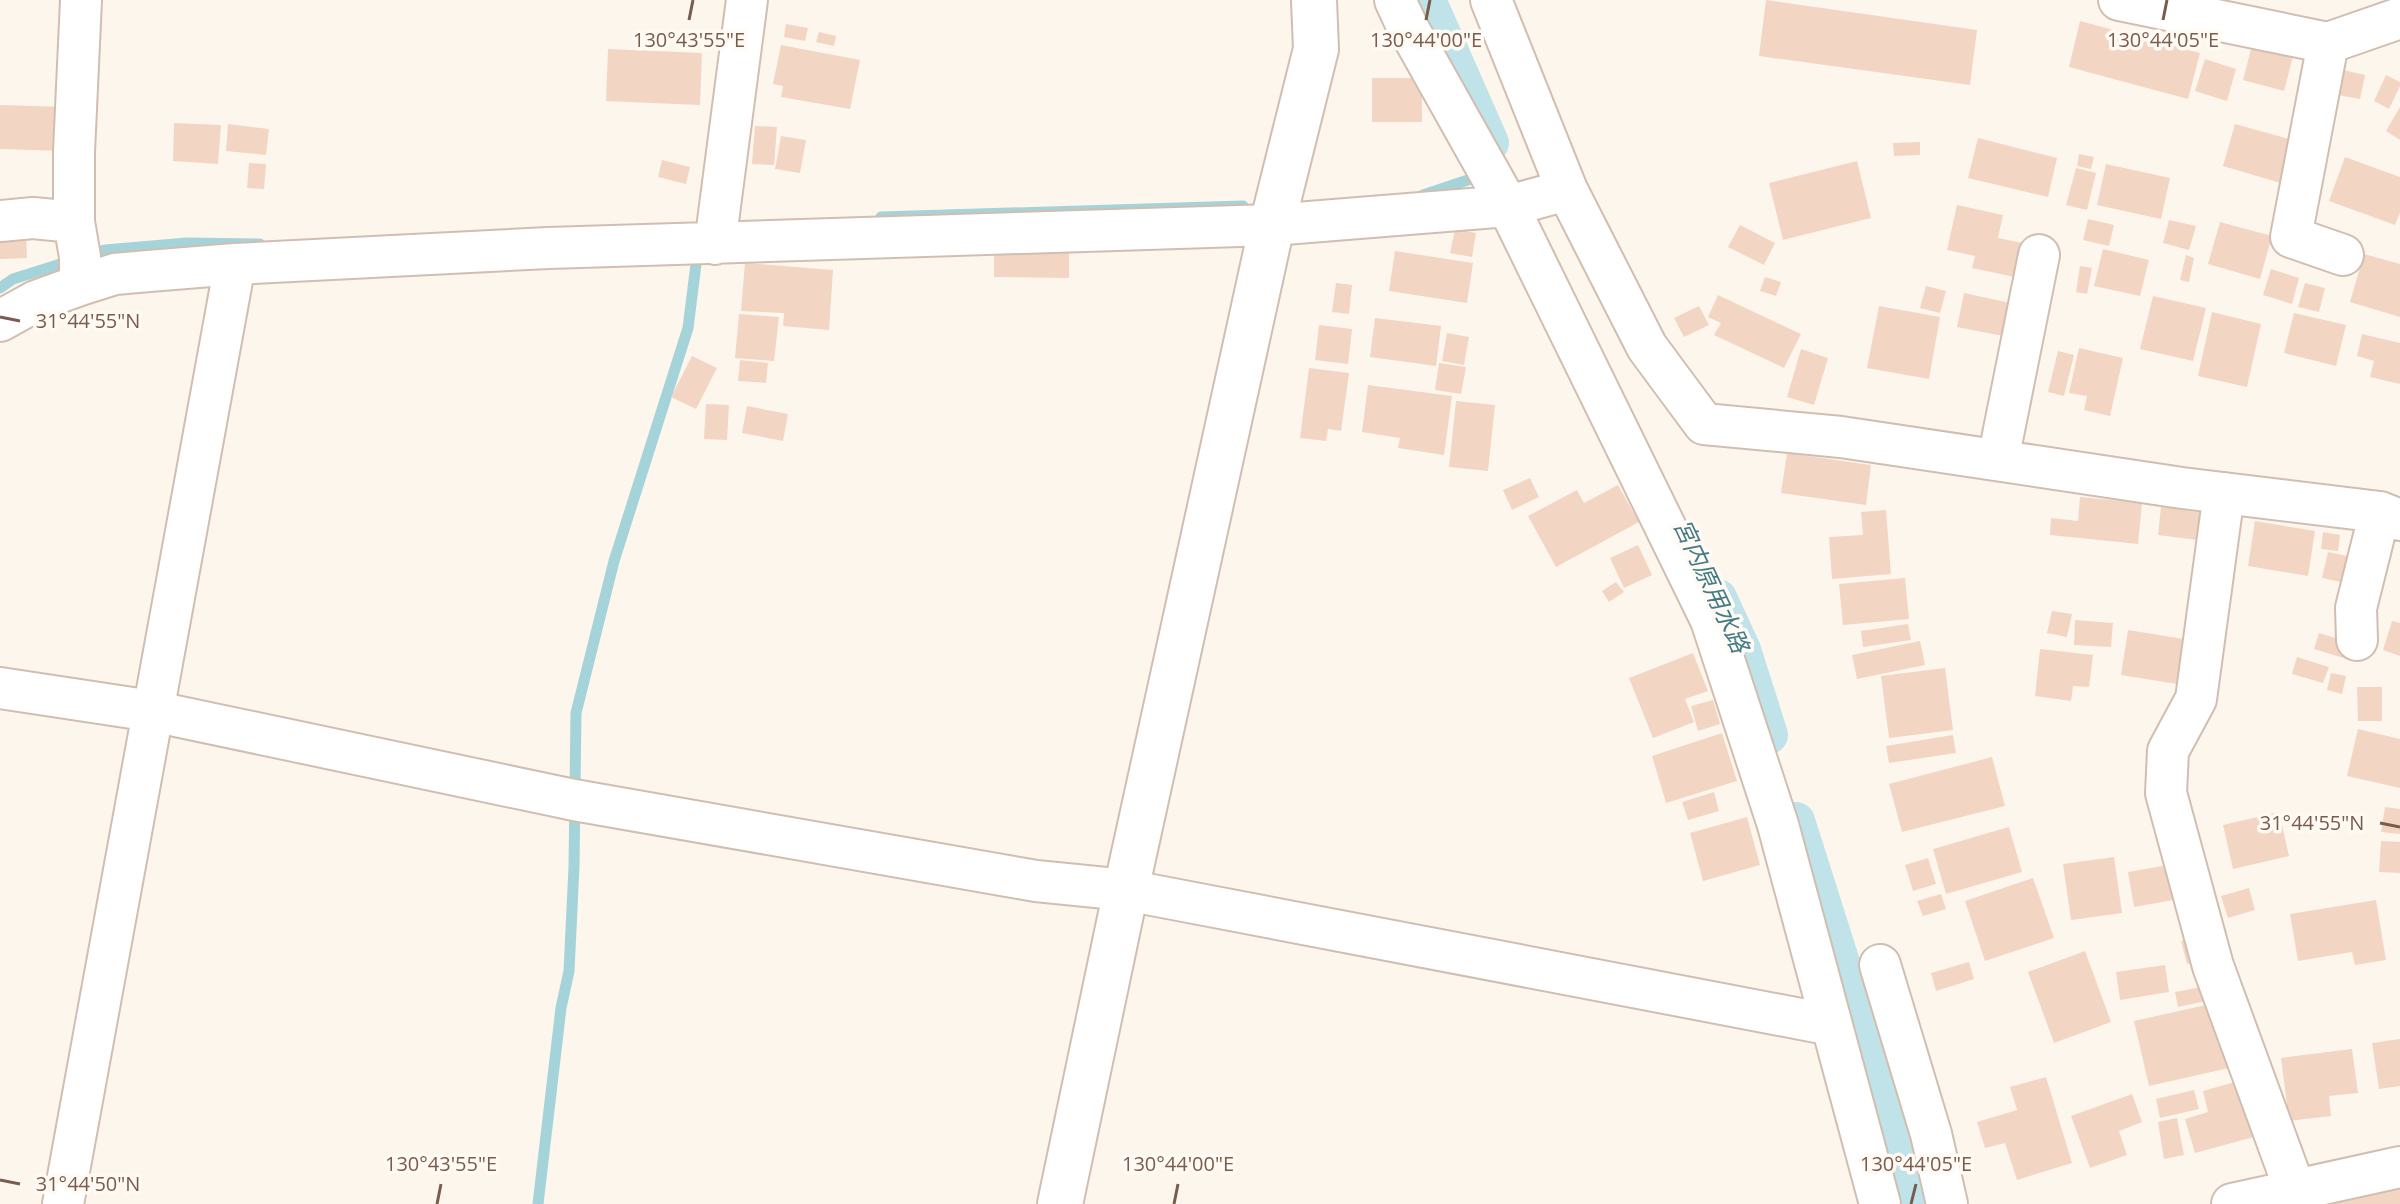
<svg xmlns="http://www.w3.org/2000/svg" width="2400" height="1204" font-family="'Open Sans','Noto Sans JP',sans-serif">
	<style>
		.lines { fill: none; stroke-linecap: round; stroke-linejoin: round }
		.stream { stroke: #a5d3da; stroke-width: 11 }
		.canal { stroke: #bfe3e8; stroke-width: 38 }
		.building { fill: #f3d5c3 }
		.minor-casing { stroke: #d1beb0; stroke-width: 44 }
		.tertiary-casing { stroke: #d1beb0; stroke-width: 48 }
		.minor { stroke: #fff; stroke-width: 40 }
		.tertiary { stroke: #fff; stroke-width: 44 }
		.ticks { fill: none; stroke: #7a5c4d; stroke-width: 3 }
		.labels { text-anchor: middle; stroke-width: 7; stroke-linejoin: round; paint-order: stroke }
		.water-label { font-size: 24px; font-style: italic; fill: #437c86; stroke: #fffaf3 }
		.ticks-label { font-size: 20px; text-anchor: middle; fill: #7a5c4d; stroke: #fffaf3; stroke-width: 7; stroke-linejoin: round; paint-order: stroke }
	</style>
	<rect width="100%" height="100%" fill="#fdf6ec"/>
	<g class="lines">
		<path class="stream" d="M1423 195 1483 175
			M881 217 1243 206
			M0 288 13 279 105 250 187 243 260 244
			M538 1204 561 1008 569 971 574 867 576 713 614 561 688 328 698 248"/>
		<path class="canal" d="M1427 0 1490 143
			M1718 598 1742 650 1769 735
			M1796 821 1910 1180 1912 1204"/>
	</g>
	<path class="building" d="M1766 0 1977 30 1970 85 1759 56Z
		M2080 21 2200 53 2188 99 2069 67Z
		M786 24 808 28 805 41 784 37Z
		M819 32 836 36 834 46 816 42Z
		M2255 34 2296 45 2284 91 2243 80Z
		M781 45 860 60 850 109 781 97 783 86 773 84Z
		M608 49 702 53 700 105 606 101Z
		M2205 59 2236 69 2227 101 2195 91Z
		M2343 70 2365 75 2360 99 2338 95Z
		M2386 75 2400 82V86L2389 109 2374 101Z
		M1372 78H1422V122H1372Z
		M0 105 65 107 63 151 0 149Z
		M2400 107V140L2386 131Z
		M174 123 221 125 218 164 173 161Z
		M228 124 269 129 266 155 226 151Z
		M2235 124 2296 141 2284 184 2223 166Z
		M755 126 777 127 774 165 752 164Z
		M781 136 806 140 800 173 775 169Z
		M1978 138 2057 158 2048 197 1968 178Z
		M1920 142V155L1894 156 1893 143Z
		M2079 154 2094 157 2091 169 2077 166Z
		M2345 157 2400 177V213L2395 225 2329 201Z
		M662 160 690 167 686 184 658 177Z
		M1857 161 1871 218 1783 240 1769 183Z
		M249 163 266 164 264 189 247 188Z
		M2106 164 2170 178 2161 219 2097 205Z
		M2076 168 2096 173 2087 210 2066 205Z
		M1957 205 2003 215 1998 238 2036 246 2029 280 1972 268 1975 256 1947 250Z
		M2088 219 2114 225 2109 246 2083 240Z
		M2169 220 2196 226 2189 250 2163 243Z
		M2220 222 2272 236 2260 279 2208 264Z
		M1740 225 1775 243 1764 265 1728 247Z
		M0 229H26L27 258 0 259Z
		M1455 229 1476 233 1472 257 1450 253Z
		M994 241 1069 242V278L994 277Z
		M2103 249 2149 260 2140 296 2094 286Z
		M1395 251 1473 263 1467 303 1389 291Z
		M2364 254 2400 264V317L2350 302Z
		M2186 255 2194 258 2189 282 2180 280Z
		M745 263 833 270 829 330 783 326 784 313 741 311Z
		M2080 266 2092 268 2087 294 2076 292Z
		M2271 269 2299 278 2292 304 2263 295Z
		M1765 277 1781 282 1776 296 1760 291Z
		M1336 283 1352 285 1349 314 1332 312Z
		M2305 283 2325 288 2319 312 2298 307Z
		M1926 286 1946 291 1940 313 1920 308Z
		M1964 293 2020 305 2013 338 1957 327Z
		M1718 295 1801 334 1784 368 1714 335 1721 323 1708 317Z
		M2153 296 2206 308 2193 361 2140 349Z
		M1699 306 1709 325 1684 337 1674 318Z
		M1879 306 1940 317 1929 379 1867 368Z
		M2212 312 2261 324 2247 387 2198 376Z
		M2294 313 2346 325 2336 366 2284 353Z
		M739 314 779 317 774 361 735 358Z
		M1375 318 1441 326 1436 366 1370 357Z
		M1319 325 1352 329 1348 364 1315 360Z
		M1447 333 1469 337 1464 365 1442 361Z
		M2362 334 2400 343V384L2370 377 2374 361 2357 356Z
		M2079 348 2123 358 2110 416 2084 410 2087 396 2069 393Z
		M1801 349 1828 358 1814 405 1787 397Z
		M2058 351 2074 355 2064 396 2048 392Z
		M692 356 717 368 696 409 671 397Z
		M740 360 768 363 766 383 738 381Z
		M1439 363 1466 367 1461 394 1435 390Z
		M1309 368 1349 373 1341 431 1328 429 1326 441 1300 438Z
		M1368 385 1452 396 1444 455 1398 448 1400 438 1362 432Z
		M1456 401 1495 405 1488 471 1449 467Z
		M706 404 729 405 727 440 704 439Z
		M747 406 788 414 783 441 742 433Z
		M1787 453 1871 465 1866 505 1781 493Z
		M1530 478 1539 497 1512 510 1503 490Z
		M1618 485 1639 522 1556 567 1528 516 1577 490 1584 503Z
		M2080 497 2142 503 2138 544 2050 535 2051 518 2078 521Z
		M2161 507 2217 515 2213 542 2158 535Z
		M1886 510 1891 574 1832 579 1829 537 1863 535 1861 512Z
		M2255 521 2315 531 2308 576 2248 566Z
		M2323 532 2340 535 2338 551 2321 549Z
		M1638 545 1652 575 1624 588 1610 558Z
		M2328 552 2347 556 2341 582 2322 578Z
		M1905 578 1909 619 1843 625 1839 584Z
		M1616 582 1624 592 1609 602 1602 591Z
		M2052 611 2072 614 2067 637 2047 633Z
		M2075 620 2113 623 2111 647 2074 645Z
		M2392 621 2400 623V656L2383 650Z
		M1908 624 1911 640 1863 647 1861 631Z
		M2128 630 2190 640 2183 685 2121 675Z
		M2319 633 2355 644 2350 660 2314 649Z
		M1920 641 1925 665 1857 679 1852 655Z
		M2040 649 2093 655 2089 687 2073 686 2071 701 2035 696Z
		M1693 653 1708 691 1685 699 1694 722 1653 738 1629 678Z
		M2297 657 2329 667 2323 683 2292 674Z
		M1945 668 1953 730 1889 738 1881 676Z
		M2331 673 2346 676 2342 694 2327 690Z
		M2357 687H2382V721H2358Z
		M1713 700 1720 724 1698 731 1691 706Z
		M2358 729 2400 739V788L2347 776Z
		M1722 733 1737 781 1666 803 1652 756Z
		M1953 735 1956 753 1889 763 1886 746Z
		M1992 757 2005 806 1902 832 1889 784Z
		M1714 792 1719 811 1688 820 1682 802Z
		M2385 807 2400 809V834L2381 832Z
		M2279 812 2289 856 2233 869 2223 825Z
		M1747 817 1760 865 1703 881 1690 833Z
		M2009 827 2022 872 1946 894 1933 849Z
		M2381 841 2400 842V873L2379 872Z
		M2114 857 2122 913 2071 920 2063 864Z
		M1928 858 1936 884 1913 891 1905 865Z
		M2174 864 2179 899 2134 907 2128 872Z
		M2033 878 2054 938 1985 961 1965 901Z
		M2249 888 2255 910 2228 918 2221 896Z
		M1941 894 1946 909 1923 916 1917 901Z
		M2376 900 2386 960 2355 965 2352 952 2298 961 2290 914Z
		M2197 936 2204 959 2187 964 2181 941Z
		M2085 951 2111 1022 2054 1043 2028 972Z
		M1969 962 1974 979 1936 991 1931 973Z
		M2165 965 2169 992 2120 1000 2116 972Z
		M2207 986 2210 1000 2178 1007 2175 992Z
		M2215 1003 2229 1068 2149 1086 2134 1021Z
		M2400 1039V1086L2379 1089 2372 1043Z
		M2352 1049 2358 1093 2329 1096 2331 1116 2289 1121 2281 1058Z
		M2046 1077 2072 1163 2017 1180 2005 1143 1985 1148 1977 1122 2017 1110 2010 1087Z
		M2249 1078 2265 1134 2195 1153 2185 1119 2208 1112 2203 1091Z
		M2194 1090 2199 1109 2160 1118 2156 1099Z
		M2132 1094 2142 1122 2119 1131 2127 1155 2090 1168 2071 1116Z
		M2177 1118 2184 1155 2164 1159 2158 1122Z
		M2400 1178V1204H2330L2328 1189Z"/>
	<g class="lines">
		<defs>
			<path id="minor" d="M1395 0 1407 26 1508 206 1711 620 1778 825 1880 1204
				M1491 0 1567 190
				M2119 0 2328 43 2291 237 2343 255
				M2328 43 2400 18
				M0 221 33 218 74 222
				M715 244 747 0
				M80 285V257L74 222V152L81 0
				M0 321 36 301 80 285 115 274 149 271 235 264 548 248 1272 225 1508 206 1567 190 1647 347 1704 424 1841 437 2182 488 2380 512 2400 520
				M1998 460 2039 255
				M2224 493 2196 699 2168 751 2166 793 2213 966 2295 1190
				M2357 640 2356 608 2380 512
				M0 688 152 711 574 800 1036 881 1126 890 1832 1025
				M1880 965 1931 1134 1947 1204
				M63 1204 235 264
				M2232 1204 2400 1167"/>
			<path id="tertiary" d="M1060 1204 1126 890 1272 225 1316 49 1314 0"/>
		</defs>
		<use href="#minor" class="minor-casing"/>
		<use href="#tertiary" class="tertiary-casing"/>
		<use href="#minor" class="minor"/>
		<use href="#tertiary" class="tertiary"/>
	</g>
	<path class="ticks" d="M689 20 693 0M1426 20 1430 0M2163 20 2167 0M0 317 20 321M2380 823 2400 827M0 1180 20 1184M437 1204 441 1184M1174 1204 1178 1184M1911 1204 1916 1184"/>
	<g class="labels">
		<g class="water-label">
			<text transform="translate(1711 586) rotate(65)" y="8">宮内原用水路</text>
		</g>
	</g>
	<g class="ticks-label">
		<text x="689" y="47">130°43'55"E</text>
		<text x="1426" y="47">130°44'00"E</text>
		<text x="2163" y="47">130°44'05"E</text>
		<text x="88" y="328">31°44'55"N</text>
		<text x="2312" y="830">31°44'55"N</text>
		<text x="441" y="1171">130°43'55"E</text>
		<text x="1178" y="1171">130°44'00"E</text>
		<text x="1916" y="1171">130°44'05"E</text>
		<text x="88" y="1191">31°44'50"N</text>
	</g>
</svg>
